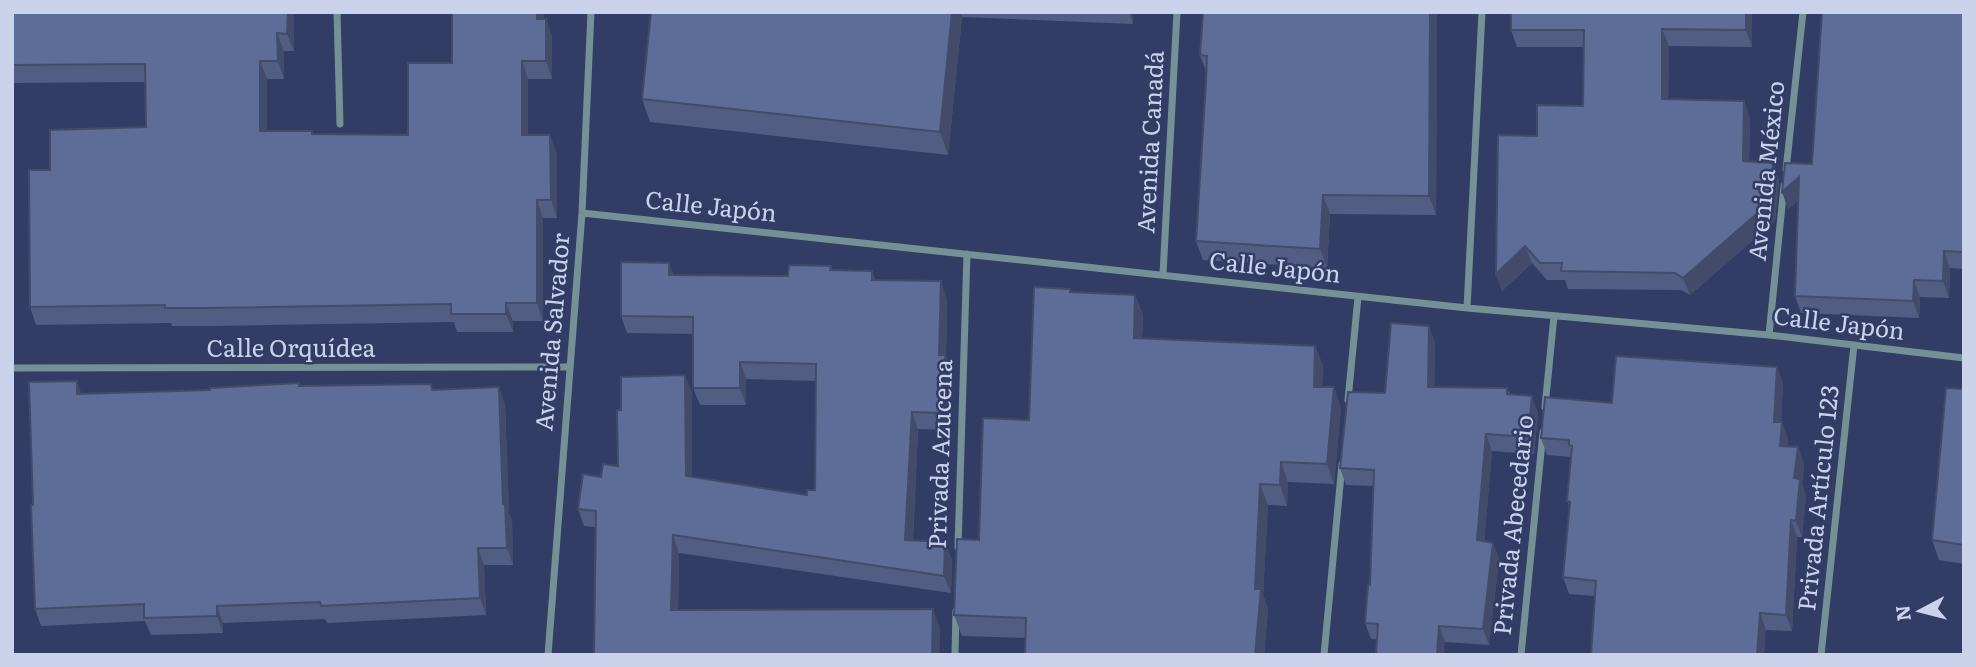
<svg xmlns="http://www.w3.org/2000/svg" width="1976" height="667" font-family="Literata,serif">
	<style>
		.lines { fill: none; stroke-linecap: round; stroke-linejoin: round }
		.street { stroke: #759196; stroke-width: 7 }
		.wall { fill: #515d83 }
		.shaded-wall { fill: #424c6a }
		.building { fill: #5e6c98; stroke: #424c6a; stroke-width: 2 }
		.labels { text-anchor: middle; stroke-width: 5; stroke-linejoin: round; paint-order: stroke }
		.street-label { font-size: 24px; fill: #cad3eb; stroke: #313d65 }
	</style>
	<rect width="100%" height="100%" fill="#313d65"/>
	<g class="lines">
		<path class="street" d="M337 12 340 124
			M1786 170 1803 12
			M582 213 1467 308 1769 335 1964 358
			M1163 274 1177 12
			M1467 308 1482 12
			M1769 335 1784 186
			M12 368 569 367
			M1348 400 1358 297
			M1545 407 1554 316
			M958 547 967 254
			M548 655 582 213 591 12
			M955 655 956 611
			M1324 655 1342 464
			M1521 655 1543 432
			M1821 655 1854 345"/>
	</g>
	<path class="wall" d="M12 12H294V51H284V79H267V131L313 134 408 135 452 63 544 19H546L552 37V79H528V135L557 153V218H543V321H513V332H457L454 322 214 326H172L171 323 36 325 30 307 50 170 146 127 145 82 12 83Z
		M651 12H1133V24L962 17 948 155 650 122 642 99Z
		M1203 12H1437L1436 215 1330 214 1327 268 1203 260 1196 241 1207 74 1200 55Z
		M1511 12H1752V47L1669 46 1668 99 1744 101 1750 118 1749 162 1773 163 1779 180 1775 221 1690 295 1681 290 1568 289 1565 280H1547L1532 263 1502 291 1496 274 1537 136 1583 106 1584 47H1517L1511 30Z
		M1964 12V269L1950 268 1949 298 1920 297 1919 318 1801 313 1795 296 1799 200 1788 209 1812 164Z
		M831 266 832 270 872 271 875 280 947 299 946 356 952 373 950 430 918 429 913 540 952 559 951 593 679 553 678 610 940 627 939 655H594L595 527 584 526 578 509 601 477 618 466 621 410 692 392V477L807 495 815 490 816 381 746 379V405H700L693 388V334L627 333 621 316 674 275 788 276Z
		M1071 292 1135 295 1143 315 1142 338 1315 346 1323 366 1322 387 1341 408 1334 484 1288 482 1287 506 1268 505 1263 595 1268 609 1264 655H1025L1026 638 962 636 954 615 979 540 1029 420Z
		M1435 342 1434 387 1507 388 1510 394 1538 413 1534 454 1492 451 1484 542 1493 543 1499 559 1489 645 1445 642 1371 639 1365 623 1370 585 1374 486 1346 485 1340 468 1385 393Z
		M1777 367 1783 384 1781 422 1788 439 1787 446 1798 447 1804 464 1802 484 1806 496 1802 537H1797L1792 631 1766 630 1595 596 1569 594 1563 577 1570 508 1567 501 1571 457 1547 455 1541 438 1612 403Z
		M300 386 433 389 505 404 509 513 512 520 513 565H484L486 615 327 623 325 619 223 623V633L151 635 145 621 41 626 35 609 33 505 81 394 210 390Z
		M1964 389V564L1939 560 1932 540Z"/>
	<path class="shaded-wall" d="M288 12H294V51L287 34Z
		M537 12H544V37L537 19Z
		M952 12H961L962 17 948 155 940 132Z
		M1129 12H1133V24Z
		M1430 12H1437L1436 215 1429 196Z
		M1746 12H1752V47L1746 30Z
		M546 19 552 37V79L546 61Z
		M1662 29 1669 46 1668 116 1662 99Z
		M277 33 284 51V79L278 61Z
		M260 61 267 79V149L260 131Z
		M522 61 528 79V153L522 135Z
		M1744 101 1750 118 1749 178 1743 161Z
		M550 135 557 153V218L551 200Z
		M1773 163 1779 180 1775 221 1690 295 1683 278Z
		M1799 177 1806 194 1788 209 1782 192Z
		M1323 195 1330 214 1327 268 1320 249Z
		M537 200 543 218V321L537 303Z
		M1525 246 1532 263 1502 291 1496 274Z
		M1944 251 1950 268 1949 298 1943 281Z
		M669 263 676 280 669 275Z
		M1914 280 1920 297 1919 318 1913 301Z
		M941 281 947 299 946 356 952 373 950 430 943 413 939 355Z
		M1135 295 1143 315 1141 358 1134 338Z
		M506 303 513 321V332L506 314Z
		M1429 326 1435 342 1434 403 1428 387Z
		M1315 346 1323 366 1321 407 1314 387Z
		M740 362 746 379V405L740 388Z
		M1777 367 1783 384 1780 438 1774 422Z
		M685 375 692 392V494L686 476Z
		M77 381 83 398 77 394Z
		M499 387 505 404 509 513 512 520 513 565 507 548 503 504Z
		M1334 387 1341 408 1334 484 1327 464Z
		M1532 396 1538 413 1534 454 1528 437Z
		M912 412 918 429 912 557 905 540Z
		M1782 422 1788 439 1786 463 1780 446Z
		M1486 434 1492 451 1483 557 1477 540Z
		M1798 447 1804 464 1802 484 1806 496 1802 537 1796 521 1794 478Z
		M1281 462 1288 482 1287 506 1280 485Z
		M1260 484 1268 505 1263 595 1268 609 1264 655H1255V589Z
		M1791 520 1797 537 1792 631 1786 615Z
		M673 535 679 553 678 627 671 610Z
		M945 542 952 559 951 593 944 576Z
		M1493 543 1499 559 1489 645 1483 629Z
		M478 548 484 565 486 615 480 598Z
		M217 606 223 623V633L217 616Z
		M933 609 940 627 939 655H932Z
		M1760 613 1766 630 1764 655H1757Z
		M1439 626 1445 642 1444 655H1437Z"/>
	<path class="building" d="M12 12H288L287 34 277 33 278 61H260V131H312V134L408 135V63H452V12H537V19H546V61H522V135H550L551 200H537V303H506V314H451V304L208 308H165V305L30 307 29 170H50V130L146 127 145 64 12 65Z
		M651 12H952L940 132 642 99Z
		M1203 12H1430L1429 196 1323 195 1320 249 1196 241 1206 82 1207 56 1200 55Z
		M1511 12H1746V30L1662 29V99L1744 101 1743 161 1773 163 1769 203 1683 278 1675 273 1561 271 1562 263H1540L1525 246 1496 274 1498 135 1537 136V105L1583 106 1584 30H1511Z
		M1822 12H1964V252L1944 251 1943 281 1914 280 1913 301 1795 296 1799 177 1782 192 1785 163 1812 164Z
		M621 262 669 263V275L788 276 789 265 831 266 830 270 872 271V280L941 281 939 355H945L943 413 912 412 905 540 945 542 944 576 673 535 671 610 933 609 932 655H594L596 511 578 509 583 474 601 477 603 464 618 466 617 410H621V377L685 375 686 476 807 495V490H815L816 364 740 362V388H693V317L621 316Z
		M1034 287 1070 289V292L1135 295 1134 338 1315 346 1314 387H1334L1327 464 1281 462 1280 485 1260 484 1255 589H1261L1255 655H1025L1026 618 954 615 957 539 979 540 983 418 1029 420Z
		M1391 323 1429 326 1428 387 1507 388V394L1532 396 1528 437 1486 434 1477 540 1493 543 1483 629 1439 626 1437 655H1376L1378 624 1365 623 1368 585H1370L1374 470 1340 468 1348 392 1385 393Z
		M1616 356 1777 367 1774 422H1782L1780 446 1798 447 1794 478 1800 479 1796 521 1791 520 1786 615 1760 613 1757 655H1591L1596 581 1563 577 1570 502 1567 501 1572 446 1569 445V440L1541 438 1545 397 1612 403Z
		M77 381V394L210 390V388L299 383V386L431 384 432 390 499 387 503 504 505 503 507 548H478L480 598 321 606 320 602 217 606V616L144 618V604L35 609 31 505H33L29 382Z
		M1946 388 1964 389V545L1932 540Z"/>
	<g class="labels">
		<g class="street-label">
			<text transform="translate(1151 142) rotate(-87)" y="8">Avenida Canadá</text>
			<text transform="translate(1767 171) rotate(-84)" y="8">Avenida México</text>
			<text transform="translate(711 207) rotate(6)" y="8">Calle Japón</text>
			<text transform="translate(1275 268) rotate(6)" y="8">Calle Japón</text>
			<text transform="translate(1839 324) rotate(7)" y="8">Calle Japón</text>
			<text transform="translate(553 332) rotate(-85)" y="8">Avenida Salvador</text>
			<text x="291" y="357">Calle Orquídea</text>
			<text transform="translate(941 454) rotate(-88)" y="8">Privada Azucena</text>
			<text transform="translate(1819 498) rotate(-84)" y="8">Privada Artículo 123</text>
			<text transform="translate(1514 525) rotate(-84)" y="8">Privada Abecedario</text>
		</g>
	</g>
	<rect width="1976" height="667" fill="none" stroke="#cad3eb" stroke-width="28"/>
	<g transform="translate(1920 611) rotate(263)" stroke="#313d65" stroke-width="5" paint-order="stroke">
	<path d="M0-5L12 26L0 18L-12 26Z" fill="#cad3eb"/>
	<text y="-10" font-size="19" font-weight="bold" text-anchor="middle" fill="#cad3eb">N</text>
	</g>
</svg>
